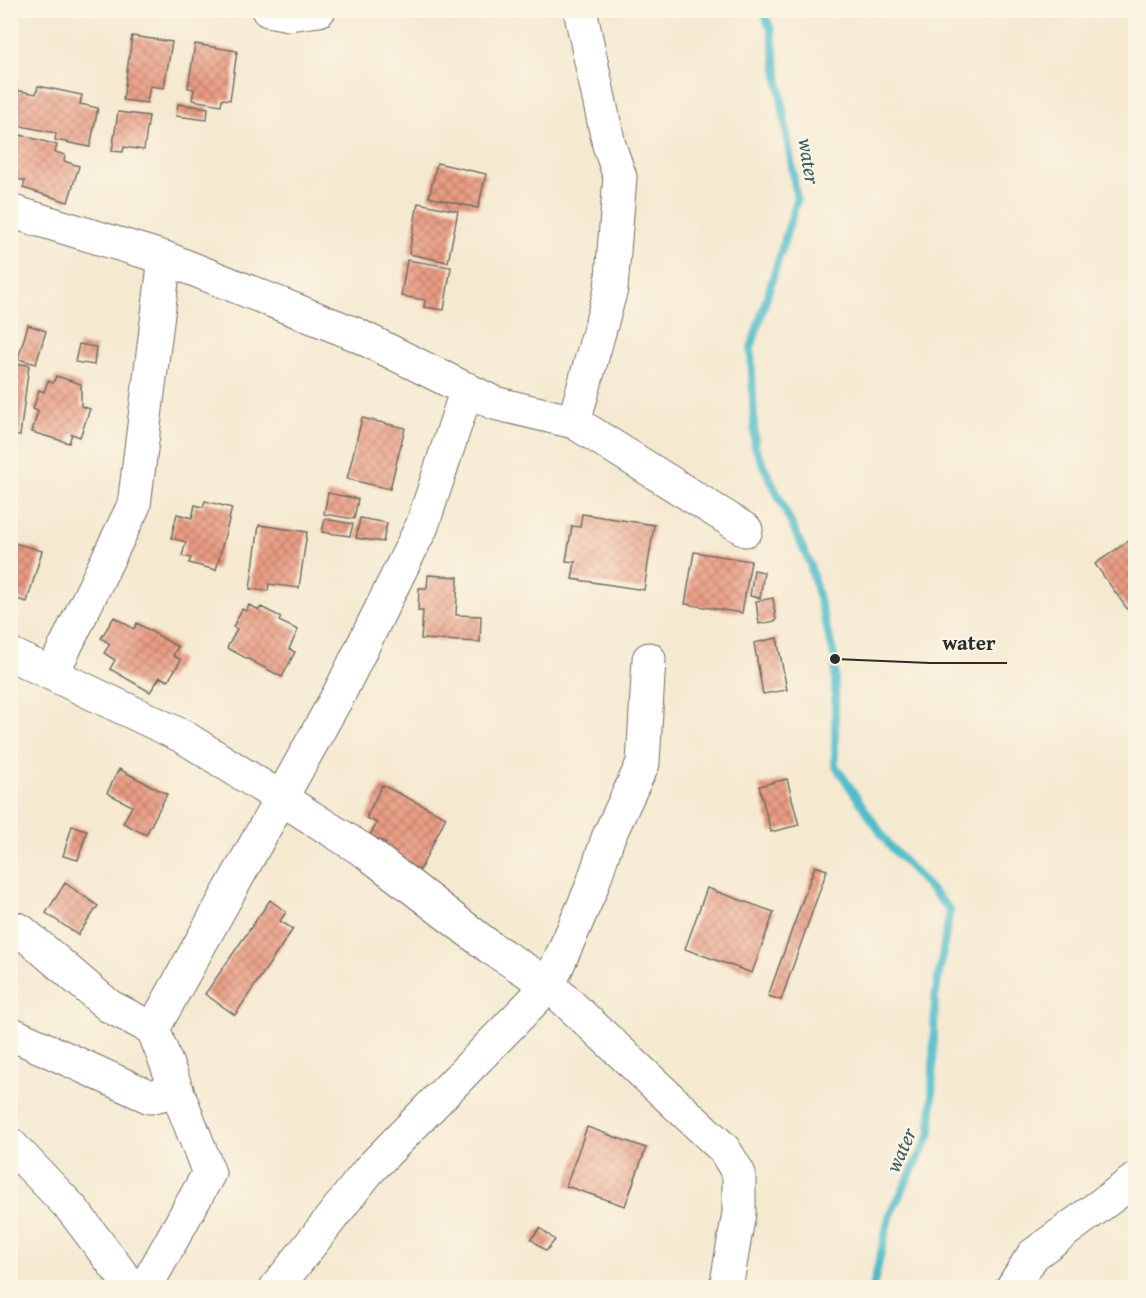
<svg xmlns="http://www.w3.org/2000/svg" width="1146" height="1298" font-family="'Gentium Book Plus',serif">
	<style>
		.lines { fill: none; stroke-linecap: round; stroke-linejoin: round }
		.stream { stroke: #50bdcb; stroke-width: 8 }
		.building { fill: url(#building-cross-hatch) }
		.street-casing { stroke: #726e65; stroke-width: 35 }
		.street { stroke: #fff; stroke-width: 33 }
		.labels { text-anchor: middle; stroke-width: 4.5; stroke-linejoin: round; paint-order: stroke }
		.water-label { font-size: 21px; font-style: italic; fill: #385e63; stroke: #fcf5e5 }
		.leader { fill: none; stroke: #2b2b2b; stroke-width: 2 }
		.callout-dot { fill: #2b2b2b; stroke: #fcf5e5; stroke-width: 2 }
		.callout-label { font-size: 21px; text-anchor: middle; font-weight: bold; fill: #2b2b2b; stroke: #fcf5e5; stroke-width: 4.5; stroke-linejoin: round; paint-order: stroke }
	</style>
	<defs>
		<pattern id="building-cross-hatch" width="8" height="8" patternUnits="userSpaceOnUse" patternTransform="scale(1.5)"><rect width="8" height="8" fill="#ea9c83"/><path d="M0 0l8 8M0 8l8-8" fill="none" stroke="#be7f6b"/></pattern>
	</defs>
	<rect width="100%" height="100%" fill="#fcf5e5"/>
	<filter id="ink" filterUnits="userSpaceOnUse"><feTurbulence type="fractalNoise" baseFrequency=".0167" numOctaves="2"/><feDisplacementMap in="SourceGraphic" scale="12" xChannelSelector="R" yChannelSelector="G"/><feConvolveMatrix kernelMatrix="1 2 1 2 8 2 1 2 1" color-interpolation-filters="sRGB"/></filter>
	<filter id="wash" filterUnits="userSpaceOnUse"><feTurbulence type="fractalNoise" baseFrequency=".008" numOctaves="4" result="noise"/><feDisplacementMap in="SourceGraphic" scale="24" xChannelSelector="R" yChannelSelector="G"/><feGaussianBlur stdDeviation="1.35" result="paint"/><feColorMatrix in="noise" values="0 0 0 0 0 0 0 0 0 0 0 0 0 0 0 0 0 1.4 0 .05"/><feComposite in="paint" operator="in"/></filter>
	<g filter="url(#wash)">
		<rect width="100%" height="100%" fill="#f5e9d0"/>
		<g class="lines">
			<path class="stream" d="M763 10 771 30 797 200 751 348 755 447 809 561 835 659V765L889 845 950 910 935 997 931 1133 889 1217 873 1288"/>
		</g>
		<g id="blocks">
			<path class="building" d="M132 36 172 42 164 88 150 86 147 103 123 100Z
				M195 44 237 51 230 100 222 99 221 105 192 100 194 89 188 88Z
				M38 86 82 95 80 104 98 108 90 147 55 140 56 133 16 125 18 115 10 114V89L36 94Z
				M178 104 208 108 207 120 176 116Z
				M118 112 149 116 144 150 124 147 123 152 112 151Z
				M17 134 57 145 55 152 65 155 64 161 79 166 68 202 23 188 25 181 10 177V149Z
				M437 163 486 174 478 208 429 197Z
				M418 203 458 211 448 262 409 254Z
				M407 260 451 267 444 310 424 307 425 300 401 296Z
				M28 325 46 331 36 364 18 359Z
				M79 344 96 347 94 365 75 362Z
				M10 363 29 365 20 436 10 435Z
				M56 376 81 384V406L90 409 80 437 72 434 69 443 32 432 38 411 33 409 39 390 44 392 48 381 53 383Z
				M362 418 405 428 390 489 347 479Z
				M328 493 358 499 354 519 324 514Z
				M205 501 232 508 216 570 189 563 191 558 182 556 186 542 171 538 177 514 192 518 195 505 203 507Z
				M582 514 654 525 644 590 572 579 575 562 566 561 572 526 580 527Z
				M360 518 387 523 383 542 356 538Z
				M325 519 353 524 350 536 322 532Z
				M259 525 307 532 299 588 269 584 268 591 250 589Z
				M1136 536V615L1133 617 1095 564Z
				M11 542 42 551 27 602 10 597Z
				M694 552 751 561 742 613 685 604Z
				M754 570 764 572 760 598 750 596Z
				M428 575 458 577 456 615 481 616 480 642 421 639 423 611H418L419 588H427Z
				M773 598 776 621 759 624 756 601Z
				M249 605 259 610 261 607 281 617 279 621 298 630 289 649 295 652 282 677 227 648 237 629 233 627 242 609 246 611Z
				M114 617 134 629 137 623 178 647 173 655 181 660 168 681 160 677 150 692 110 669 115 660 104 653 110 644 101 638Z
				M777 638 787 690 763 694 754 643Z
				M119 769 167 794 146 835 123 823 132 806 107 793Z
				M787 779 799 825 771 832 759 786Z
				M382 785 446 817 420 870 382 851 386 843 370 835 377 823 366 818Z
				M72 826 87 830 78 860 63 856Z
				M815 866 827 870 781 1000 768 996Z
				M65 883 98 906 78 935 46 913Z
				M707 888 774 912 752 973 685 949Z
				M270 900 286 912 280 921 293 929 235 1015 205 994Z
				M587 1127 646 1148 625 1206 566 1186Z
				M540 1228 555 1240 546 1251 531 1239Z"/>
		</g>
	</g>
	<g filter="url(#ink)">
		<use href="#blocks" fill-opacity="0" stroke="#726e65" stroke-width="1.5"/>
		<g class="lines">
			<defs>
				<path id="street" d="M268 10 289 14 319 10
					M10 211 165 258 355 334 494 403 574 422 746 530
					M574 422 611 289 620 177 609 145 580 10
					M10 654 184 737 366 852 491 948 549 985 591 889 608 838 643 763 649 659
					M52 674 134 505 165 258
					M10 927 20 930 109 1006 153 1029 209 1173 145 1288
					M153 1029 340 692 422 526 467 389
					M10 1033 150 1097 177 1090
					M10 1144 72 1209 132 1288
					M276 1288 369 1170 549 985 724 1149 739 1174V1213L726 1288
					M1012 1288 1033 1255 1136 1179"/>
			</defs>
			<use href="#street" class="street-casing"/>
			<use href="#street" class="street"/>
		</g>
	</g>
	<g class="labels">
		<g class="water-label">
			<text transform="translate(809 161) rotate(81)" y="7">water</text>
			<text transform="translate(901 1150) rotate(-66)" y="7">water</text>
		</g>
	</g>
	<path class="leader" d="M835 659L930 663H1007"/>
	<circle class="callout-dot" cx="835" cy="659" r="6"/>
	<g class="callout-label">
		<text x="969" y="650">water</text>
	</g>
	<rect width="1146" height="1298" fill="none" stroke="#fcf5e5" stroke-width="36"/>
</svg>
